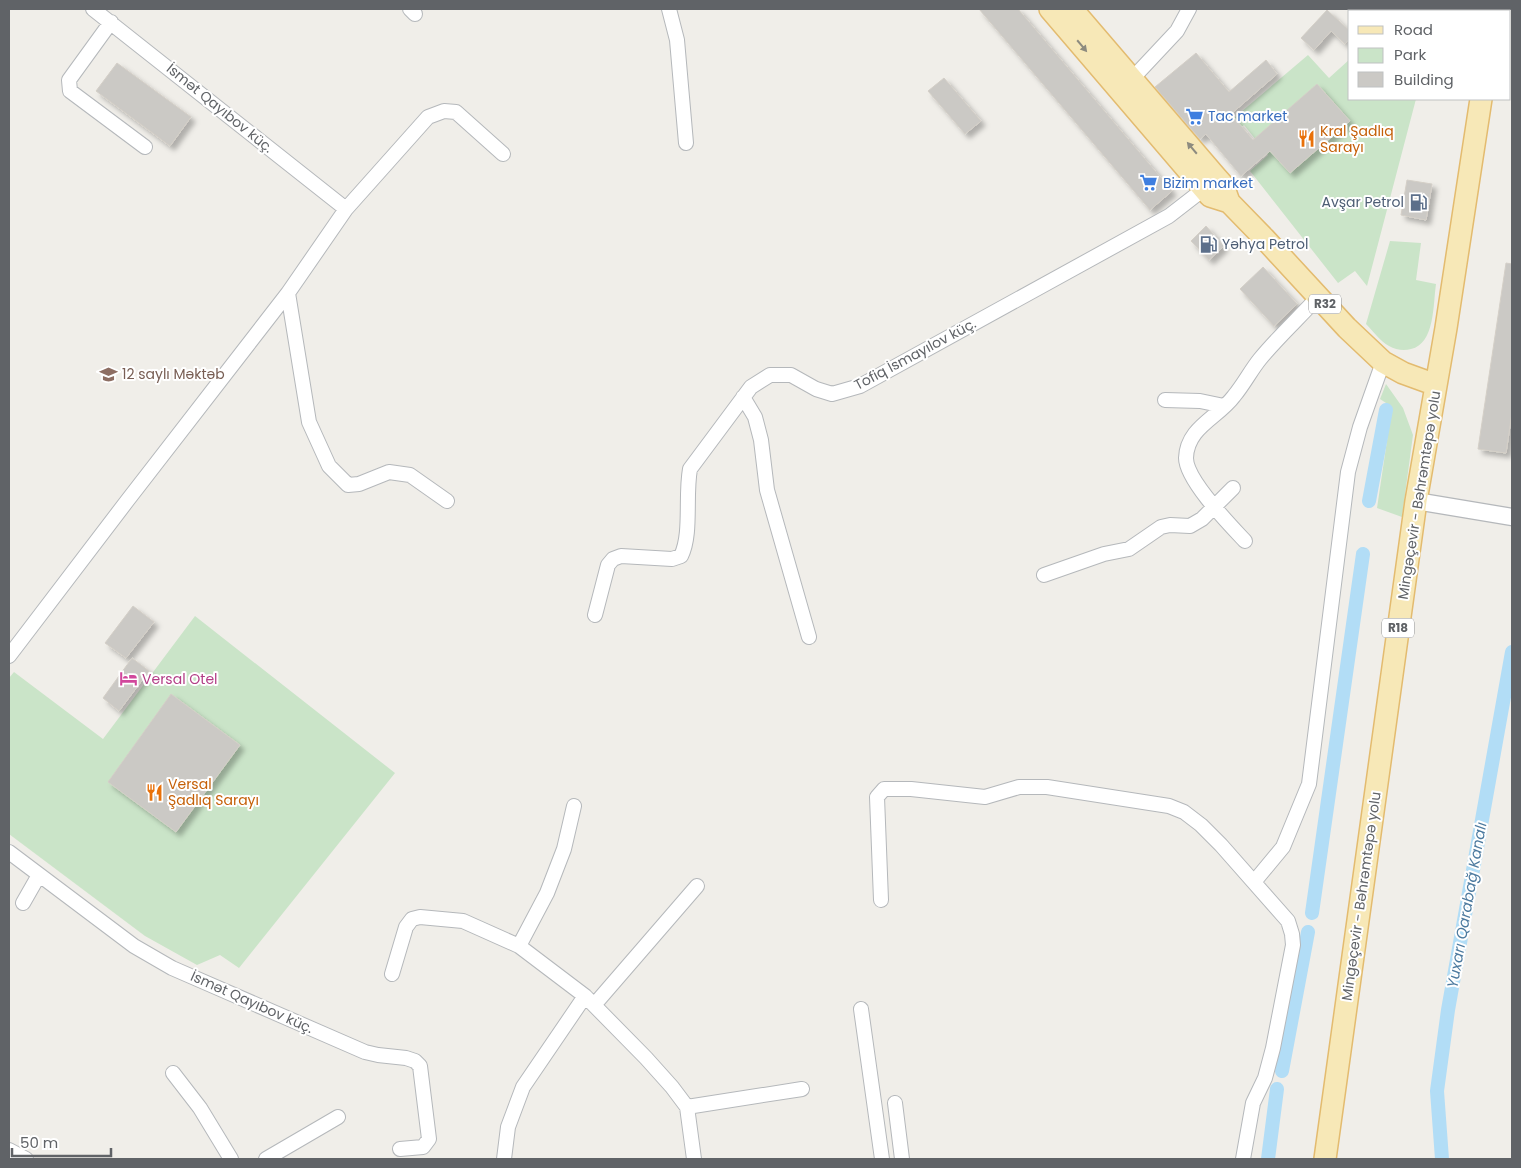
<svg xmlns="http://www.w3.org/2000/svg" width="1521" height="1168" font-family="Poppins,sans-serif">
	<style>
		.green { fill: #cae4c8 }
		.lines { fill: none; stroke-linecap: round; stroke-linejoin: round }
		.canal { stroke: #b2ddf6; stroke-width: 14 }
		.building { fill: #cbc9c5; stroke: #d4cfc7; filter: url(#shadow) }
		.minor-casing { stroke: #b5b8bb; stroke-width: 16 }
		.tertiary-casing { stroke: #b5b8bb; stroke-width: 19 }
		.primary-casing { stroke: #e3bb6f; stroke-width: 24 }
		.minor { stroke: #fff; stroke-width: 14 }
		.tertiary { stroke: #fff; stroke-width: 16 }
		.primary { stroke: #f7e8b7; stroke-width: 21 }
		.oneway { fill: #8d8b7f }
		.labels { text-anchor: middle; stroke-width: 4; stroke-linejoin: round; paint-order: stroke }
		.shield { fill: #fff; stroke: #909295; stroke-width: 1 }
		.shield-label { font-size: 12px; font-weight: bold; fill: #606367 }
		.street-label { font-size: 14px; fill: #606367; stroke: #fff }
		.shop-label { font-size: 14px; fill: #366cbe; stroke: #fff; text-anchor: start }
		.food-label { font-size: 14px; fill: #c56008; stroke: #fff; text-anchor: start }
		.service-label { font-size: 14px; fill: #4e5e75; stroke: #fff; text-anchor: end }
		.education-label { font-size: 14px; fill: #785e54; stroke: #fff; text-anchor: start }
		.hotel-label { font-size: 14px; fill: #b23c85; stroke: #fff; text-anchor: start }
		.water-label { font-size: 15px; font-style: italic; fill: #4c7a9f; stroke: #fff }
	</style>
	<defs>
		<filter id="shadow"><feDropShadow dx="4.5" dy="4.5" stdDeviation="2.5" flood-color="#0004"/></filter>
	</defs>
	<rect width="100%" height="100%" fill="#f0eee9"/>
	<path class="green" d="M1308 55 1329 78 1350 59V99H1416L1367 286 1355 271 1338 283 1250 171 1268 155 1244 125 1221 144 1214 135Z
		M1390 241 1421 243 1416 280 1436 284C1433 304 1435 344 1411 349 1404 351 1396 350 1389 346 1380 341 1373 331 1366 324Z
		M1386 384 1403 408 1413 435 1402 517 1377 508 1392 407 1380 399Z
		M195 616 395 773 239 968 220 955 197 965 145 936 9 834V678L14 672 103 739Z"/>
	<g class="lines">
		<path class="canal" d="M1444 11 1445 9
			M1369 501 1386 410
			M1312 913 1363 554
			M1282 1071 1308 932
			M1268 1159 1277 1089
			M1442 1159 1437 1091 1448 1010 1512 652"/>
	</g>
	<path class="building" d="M979 9H1018L1172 191 1150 210Z
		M1327 10 1350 31V38L1345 44 1331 31 1314 50 1301 38Z
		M1196 53 1229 92 1266 60 1277 74 1231 114 1253 140 1317 84 1350 121 1290 173 1270 151 1241 176 1206 134 1200 139 1155 87Z
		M117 63 191 117 170 146 96 91Z
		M944 78 981 121 965 134 928 91Z
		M1407 180 1432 184 1426 220 1401 215Z
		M1206 226 1224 246 1209 260 1191 241Z
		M1506 263 1512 264V412L1506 453 1478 449Z
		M1263 267 1297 304 1274 326 1240 289Z
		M133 606 154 622 126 658 105 643Z
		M132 658 149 671 119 711 103 698Z
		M171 694 240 745 176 832 108 782Z"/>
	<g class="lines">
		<defs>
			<path id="minor" d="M93 9 346 209
				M410 9 415 14
				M669 9 677 40 686 143
				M111 22 69 80 70 91 145 147
				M1132 79 1177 31 1189 9
				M743 397 755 417 761 440 767 490 809 637
				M1165 400 1200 401 1224 406
				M447 501 410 475 389 472 359 484 348 485 329 466 309 422 288 293 346 209 428 117 444 111 456 112 503 154
				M1245 541C1230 525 1186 480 1186 458 1187 427 1218 418 1234 396 1244 384 1251 370 1260 359 1278 337 1299 318 1318 297
				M1044 575 1104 554 1129 549 1161 527 1170 525 1190 526 1202 519 1233 488
				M595 615 608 565 613 559 621 556 672 559 681 556C692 534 685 496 690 469L751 387 770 375H791L816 389 832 394 860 386 1169 216 1209 185
				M9 656 127 501 288 293
				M9 852 134 946 172 968 365 1052 378 1055 406 1058 415 1061 420 1066 429 1139 423 1147 400 1149
				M1254 882 1283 847 1309 784 1348 472 1360 427 1383 362
				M881 900 877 797 884 789H911L985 797 1019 787H1047L1169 806 1184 812 1201 825 1221 845 1288 921 1292 934 1293 945 1273 1048 1265 1078 1253 1103 1243 1159
				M23 903 39 875
				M519 946 547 893 564 849 574 806
				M392 974 406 927 412 919 420 917 463 921 519 946 585 996 646 1058 672 1087 687 1107 694 1159
				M595 1004 697 886
				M861 1009 882 1159
				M173 1073 200 1108 231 1159
				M895 1103 902 1159
				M687 1107 802 1089
				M9 1150 26 1159
				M266 1159 338 1117
				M504 1159 508 1127 523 1087 585 996"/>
			<path id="tertiary" d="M1416 501 1512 517"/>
			<path id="primary" d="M1050 9 1210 196 1229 202 1264 238 1347 328 1383 362 1403 373 1436 385
				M1072 9 1216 177 1223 185 1229 202
				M1494 11 1495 9
				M1325 1159 1416 501 1446 328 1481 99"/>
		</defs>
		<use href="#minor" class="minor-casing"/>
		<use href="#tertiary" class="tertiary-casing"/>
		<use href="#primary" class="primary-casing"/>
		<use href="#minor" class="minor"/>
		<use href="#tertiary" class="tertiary"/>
		<use href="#primary" class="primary"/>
	</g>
	<defs><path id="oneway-solid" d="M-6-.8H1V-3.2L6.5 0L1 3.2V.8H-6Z" transform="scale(1.25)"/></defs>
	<g class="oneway">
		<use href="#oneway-solid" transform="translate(1082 46) rotate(50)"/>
		<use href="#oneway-solid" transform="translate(1192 148) rotate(-130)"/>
	</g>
	<defs>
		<symbol id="supermarket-bare" viewBox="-9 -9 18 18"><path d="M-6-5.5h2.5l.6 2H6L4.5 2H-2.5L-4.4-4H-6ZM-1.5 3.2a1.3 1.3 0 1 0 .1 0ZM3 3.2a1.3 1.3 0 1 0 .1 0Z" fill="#3f7fe0" stroke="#fff" stroke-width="2.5" paint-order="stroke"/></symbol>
		<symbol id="restaurant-bare" viewBox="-9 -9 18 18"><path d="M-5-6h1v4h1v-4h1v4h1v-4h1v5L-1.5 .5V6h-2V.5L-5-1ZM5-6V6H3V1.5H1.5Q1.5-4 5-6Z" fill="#e8710a" stroke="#fff" stroke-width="2.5" paint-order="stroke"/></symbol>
		<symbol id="fuel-bare" viewBox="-9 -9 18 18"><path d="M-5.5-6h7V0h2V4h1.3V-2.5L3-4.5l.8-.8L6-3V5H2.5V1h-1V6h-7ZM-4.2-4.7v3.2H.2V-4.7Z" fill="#5c6f8a" stroke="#fff" stroke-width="2.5" paint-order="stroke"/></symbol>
		<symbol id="school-bare" viewBox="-9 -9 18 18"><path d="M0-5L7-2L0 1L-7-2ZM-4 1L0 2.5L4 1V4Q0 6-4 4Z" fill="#8d6e63" stroke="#fff" stroke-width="2.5" paint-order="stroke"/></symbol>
		<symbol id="hotel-bare" viewBox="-9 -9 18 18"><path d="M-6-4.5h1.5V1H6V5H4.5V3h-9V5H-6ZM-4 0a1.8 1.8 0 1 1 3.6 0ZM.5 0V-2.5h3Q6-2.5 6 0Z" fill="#d1479c" stroke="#fff" stroke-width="2.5" paint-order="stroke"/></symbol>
	</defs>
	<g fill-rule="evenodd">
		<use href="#supermarket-bare" x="1182" y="104" width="25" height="25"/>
		<use href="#restaurant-bare" x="1294" y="126" width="25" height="25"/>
		<use href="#supermarket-bare" x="1136" y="170" width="25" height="25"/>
		<use href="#fuel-bare" x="1406" y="190" width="25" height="25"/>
		<use href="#fuel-bare" x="1196" y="232" width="25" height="25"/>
		<use href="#school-bare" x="96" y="362" width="25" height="25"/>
		<use href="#hotel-bare" x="116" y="666" width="25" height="25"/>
		<use href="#restaurant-bare" x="142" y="780" width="25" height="25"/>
	</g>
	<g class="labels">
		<g class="shield">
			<rect x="1309" y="294.5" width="32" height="19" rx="4"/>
			<rect x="1382" y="618.5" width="32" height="19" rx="4"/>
		</g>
		<g class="shield-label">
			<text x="1325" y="308">R32</text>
			<text x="1398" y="632">R18</text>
		</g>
		<g class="street-label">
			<text transform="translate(220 108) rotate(39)" y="5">İsmət Qayıbov küç.</text>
			<text transform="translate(915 354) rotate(-28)" y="5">Tofiq İsmayılov küç.</text>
			<text transform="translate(1419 495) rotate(-81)" y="5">Mingəçevir - Bəhrəmtəpə yolu</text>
			<text transform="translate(1361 896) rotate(-82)" y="5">Mingəçevir - Bəhrəmtəpə yolu</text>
			<text transform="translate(252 1002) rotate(24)" y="5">İsmət Qayıbov küç.</text>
		</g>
		<g class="shop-label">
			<text x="1208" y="121">Tac market</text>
			<text x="1163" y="188">Bizim market</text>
		</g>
		<g class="food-label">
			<text x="1320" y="136">Kral Şadlıq<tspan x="1320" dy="16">Sarayı</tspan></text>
			<text x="168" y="789">Versal<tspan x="168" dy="16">Şadlıq Sarayı</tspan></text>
		</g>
		<g class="service-label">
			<text x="1404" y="207">Avşar Petrol</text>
			<text x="1222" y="249" text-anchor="start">Yəhya Petrol</text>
		</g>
		<g class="education-label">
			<text x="122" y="379">12 saylı Məktəb</text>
		</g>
		<g class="hotel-label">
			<text x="142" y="684">Versal Otel</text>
		</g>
		<g class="water-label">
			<text transform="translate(1467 905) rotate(-80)" y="5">Yuxarı Qarabağ Kanalı</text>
		</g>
	</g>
	<rect width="1521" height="1168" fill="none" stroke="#606367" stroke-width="20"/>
	<rect x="1348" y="10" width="162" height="90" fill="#ffffff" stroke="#bfc1c2"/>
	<rect x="1358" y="26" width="25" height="8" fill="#f7e8b7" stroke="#bfc1c2"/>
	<text x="1394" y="35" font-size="15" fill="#606367">Road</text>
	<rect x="1358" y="48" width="25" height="15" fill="#cae4c8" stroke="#bfc1c2"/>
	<text x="1394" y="60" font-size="15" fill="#606367">Park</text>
	<rect x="1358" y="72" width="25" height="15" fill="#cbc9c5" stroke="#bfc1c2"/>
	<text x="1394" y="85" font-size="15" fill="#606367">Building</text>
	<path d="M12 1148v8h99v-8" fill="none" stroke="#606367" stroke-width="2.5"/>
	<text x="20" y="1148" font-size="15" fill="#606367" stroke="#ffffff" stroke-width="4" paint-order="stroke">50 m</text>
</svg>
